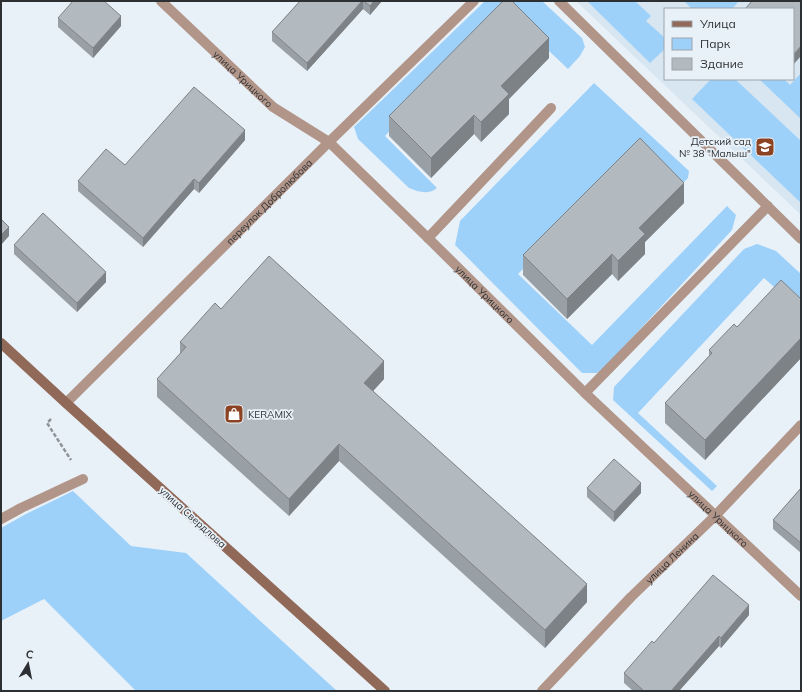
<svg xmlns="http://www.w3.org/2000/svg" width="802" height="692" font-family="Mulish,sans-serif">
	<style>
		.built { fill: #d8e6f2; fill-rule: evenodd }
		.green { fill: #9dd1fa }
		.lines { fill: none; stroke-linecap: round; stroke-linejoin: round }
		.path { stroke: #8e9499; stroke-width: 2.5; stroke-dasharray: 4 2; stroke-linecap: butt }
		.lane { stroke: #b19589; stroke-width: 10 }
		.street { stroke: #b19589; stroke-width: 10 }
		.secondary { stroke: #916958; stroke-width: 10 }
		.wall { fill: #99a0a5 }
		.shaded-wall { fill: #7d8286 }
		.building { fill: #b2bac0; stroke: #7d8286 }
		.labels { text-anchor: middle; stroke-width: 3.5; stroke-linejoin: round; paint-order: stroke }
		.street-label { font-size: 10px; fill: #2d3033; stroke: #e9f1f8 }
		.poi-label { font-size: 10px; fill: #2d3033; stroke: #e9f1f8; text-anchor: end }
	</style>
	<rect width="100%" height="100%" fill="#e9f1f8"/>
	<path class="built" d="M576 1H801V215ZM665 9H793V79H665Z"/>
	<path class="green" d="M485 1H542L582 38 585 47 580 56 568 69 507 11 385 136 437 188C429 195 418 192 409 188L358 139 354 127Z
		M587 1H635L651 16 646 21 665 38V49L650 63Z
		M684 1H739L732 9H692Z
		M801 73V119L759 79H784L790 85Z
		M711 79H735L801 141V203L692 99Z
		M594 83 689 171 688 178 676 190 639 154 518 274 592 345 727 206 736 215 732 230 606 366 597 373H582L455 245 460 221Z
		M757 244 776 251 801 274V311L764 278 638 413 717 486 712 491 613 400 614 387 744 249Z
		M73 491 131 546 186 553 337 691H136L44 599 1 621V528L26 514Z"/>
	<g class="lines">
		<path class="path" d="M51 419 47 423 71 460"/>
		<path class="lane" d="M559 1 801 239
			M428 238 551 108
			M585 393 768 206"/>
		<g class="street">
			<path id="s1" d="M161 1 273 107 329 142 428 238 585 393 801 596"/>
			<path id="s2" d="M66 403 329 142 474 1"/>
			<path d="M1 519 21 508 83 479"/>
			<path id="s3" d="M542 691 631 597 715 516 801 425"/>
		</g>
		<path class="secondary" d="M1 343 66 403 385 691"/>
	</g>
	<path class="wall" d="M300 1H382L370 15 363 9 307 71 272 41V32Z
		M58 18 121 26 93 58 58 27Z
		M549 58 509 99V114L481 142 474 134 431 178 389 136V116Z
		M245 140 199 193 194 189 143 247 78 191V181L125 165Z
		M684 203 645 242V254L618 281 612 274 567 319 523 275V255Z
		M14 245 106 282 77 312 14 254Z
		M801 299V358L705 460 665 423V403L709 356V350L737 327Z
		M221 309 384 379 373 391 587 602 545 648 339 461 289 516 157 397V379L180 354V342Z
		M587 488 641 493 614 522 587 497Z
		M801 488V553L773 529V520Z
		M749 615 721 648 719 646 679 691H633L624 683V673L654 643Z"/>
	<path class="shaded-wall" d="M362 1H363V9L307 71V63Z
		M374 1H382L370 15V6Z
		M121 16V26L93 58V48Z
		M549 38V58L509 99V114L481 142V122L501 86Z
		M801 46V56L793 65V55Z
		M474 115V134L431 178V158Z
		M245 130V140L199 193V183Z
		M194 179V189L143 247V238Z
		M684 183V203L645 242V254L618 281V261L639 228Z
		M9 227V236L1 245V235Z
		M612 254V274L567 319V299Z
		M106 272V282L77 312V303Z
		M801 338V358L705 460V440Z
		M384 361V379L364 401V383Z
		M339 444V461L289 516V499Z
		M641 483V493L614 522V512Z
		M587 584V602L545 648V630Z
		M749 605V615L721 648V638Z
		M719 636V646L679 691H671Z"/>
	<path class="building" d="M73 1H104L121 16 93 48 58 18Z
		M300 1H362L307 63 272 32Z
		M364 1H374L370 6Z
		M503 1H512L549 38 501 86 509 94 481 122 474 115 431 158 389 116Z
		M752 1H801V46L793 55V9H745Z
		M194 87 245 130 199 183 194 179 143 238 78 181 106 149 125 165Z
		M640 138 684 183 639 228 645 234 618 261 612 254 567 299 523 255Z
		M43 213 106 272 77 303 14 245Z
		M1 219 9 227 1 235Z
		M269 256 384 361 364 383 587 584 545 630 339 444 289 499 157 379 186 347 180 342 215 303 221 309Z
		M781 280 801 299V338L705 440 665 403 712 353 709 350 734 324 737 327Z
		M614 459 641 483 614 512 587 488Z
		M801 488V543L773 520Z
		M713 575 749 605 721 638 719 636 671 691H644L624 673 652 641 654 643Z"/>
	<defs>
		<symbol id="school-square" viewBox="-11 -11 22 22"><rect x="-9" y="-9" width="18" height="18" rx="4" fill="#8b4323" stroke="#e9f1f8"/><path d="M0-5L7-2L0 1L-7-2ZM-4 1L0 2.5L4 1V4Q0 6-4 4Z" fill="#fff"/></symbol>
		<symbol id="shop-square" viewBox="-11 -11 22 22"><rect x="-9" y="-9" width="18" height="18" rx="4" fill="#8b4323" stroke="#e9f1f8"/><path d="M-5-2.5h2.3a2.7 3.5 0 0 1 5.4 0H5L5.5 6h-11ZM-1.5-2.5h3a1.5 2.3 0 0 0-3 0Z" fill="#fff"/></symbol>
	</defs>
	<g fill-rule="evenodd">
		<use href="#school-square" x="754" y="136" width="22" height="22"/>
		<use href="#shop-square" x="223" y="403" width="22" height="22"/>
	</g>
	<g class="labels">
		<g class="street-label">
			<text dy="4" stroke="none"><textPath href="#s1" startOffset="113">улица Урицкого</textPath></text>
			<text dy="4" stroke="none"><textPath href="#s2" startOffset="286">переулок Добролюбова</textPath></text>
			<text dy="4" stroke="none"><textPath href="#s1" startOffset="438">улица Урицкого</textPath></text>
			<text transform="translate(193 517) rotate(42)" y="4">улица Свердлова</text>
			<text dy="4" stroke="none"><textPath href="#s1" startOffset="762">улица Урицкого</textPath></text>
			<text dy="4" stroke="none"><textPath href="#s3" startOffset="186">улица Ленина</textPath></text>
		</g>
		<g class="poi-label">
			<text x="751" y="145">Детский сад<tspan x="751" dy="12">№ 38 "Малыш"</tspan></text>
			<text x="248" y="418" text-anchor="start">KERAMIX</text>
		</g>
	</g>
	<rect width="802" height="692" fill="none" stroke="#2d3033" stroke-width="4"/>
	<rect x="664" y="8" width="130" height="72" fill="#e9f1f8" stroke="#9ea4a9"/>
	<rect x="672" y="21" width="20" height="6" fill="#916958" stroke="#9ea4a9"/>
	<text x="700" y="28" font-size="12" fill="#2d3033">Улица</text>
	<rect x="672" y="38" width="20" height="12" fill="#9dd1fa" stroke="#9ea4a9"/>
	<text x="700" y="48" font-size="12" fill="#2d3033">Парк</text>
	<rect x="672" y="58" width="20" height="12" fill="#b2bac0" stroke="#9ea4a9"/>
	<text x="700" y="68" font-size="12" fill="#2d3033">Здание</text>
	<g transform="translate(28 664) rotate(10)" stroke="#e9f1f8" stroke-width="3" paint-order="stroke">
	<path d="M0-3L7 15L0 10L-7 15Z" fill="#2d3033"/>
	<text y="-6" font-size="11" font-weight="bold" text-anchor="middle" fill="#2d3033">С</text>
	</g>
</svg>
